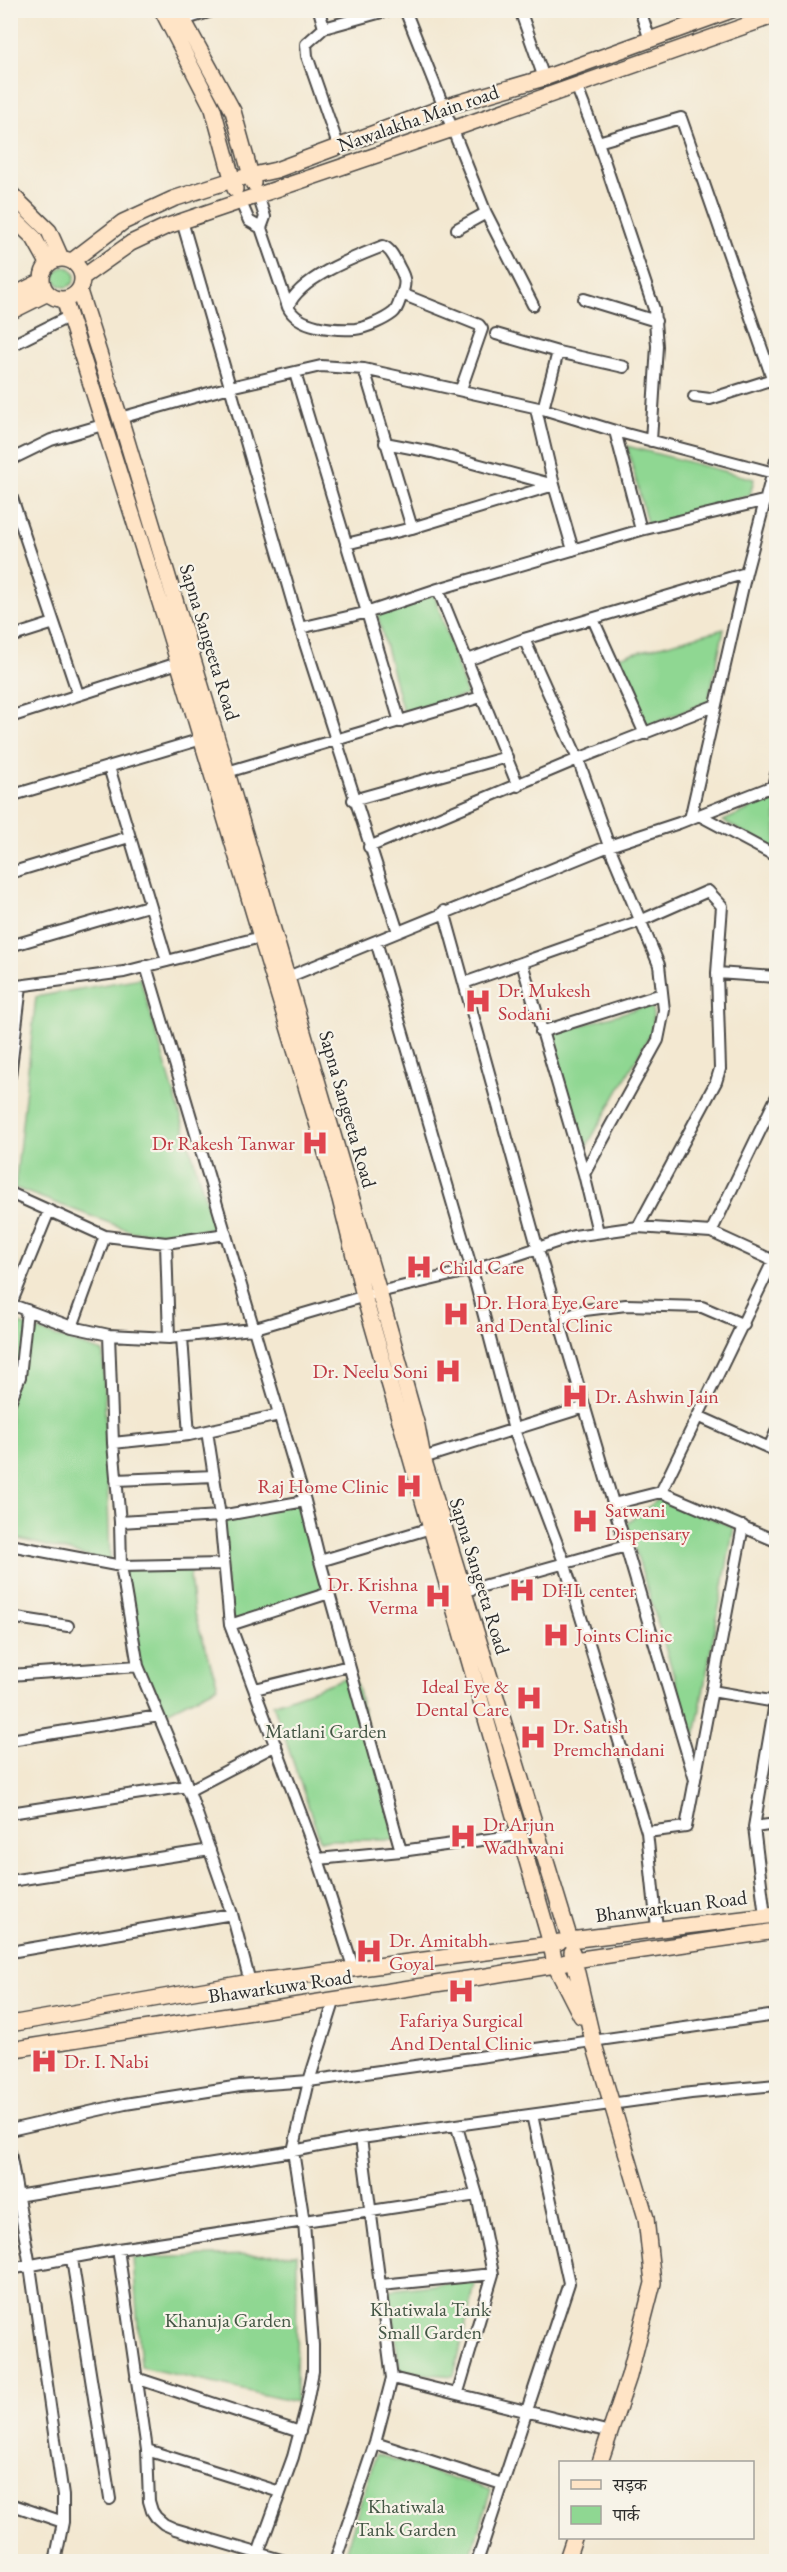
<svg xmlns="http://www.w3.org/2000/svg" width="787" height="2572" font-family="'EB Garamond','Noto Serif Devanagari',serif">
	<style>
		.green { fill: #8fd792; stroke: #5d815e; stroke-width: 1.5 }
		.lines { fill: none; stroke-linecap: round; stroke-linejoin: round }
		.street-casing { stroke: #494744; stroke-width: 14 }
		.secondary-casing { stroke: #494744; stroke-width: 18 }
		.street { stroke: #fff; stroke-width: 10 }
		.secondary { stroke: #ffe4c6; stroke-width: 15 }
		.labels { text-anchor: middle; stroke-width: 4.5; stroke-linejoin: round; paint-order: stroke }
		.street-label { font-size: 20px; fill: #2b2b2b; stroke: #f7f3e8 }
		.health-label { font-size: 20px; fill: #be3a42; stroke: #f7f3e8; text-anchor: start }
		.park-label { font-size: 20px; fill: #445645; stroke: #f7f3e8 }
	</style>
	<rect width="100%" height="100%" fill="#f7f3e8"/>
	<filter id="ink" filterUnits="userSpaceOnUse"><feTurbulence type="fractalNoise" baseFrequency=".0167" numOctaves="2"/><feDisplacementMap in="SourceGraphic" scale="12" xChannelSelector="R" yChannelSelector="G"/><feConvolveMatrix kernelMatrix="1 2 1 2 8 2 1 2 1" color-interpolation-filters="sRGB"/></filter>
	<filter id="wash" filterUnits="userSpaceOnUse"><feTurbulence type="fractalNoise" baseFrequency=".008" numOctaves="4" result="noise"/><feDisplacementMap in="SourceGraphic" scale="24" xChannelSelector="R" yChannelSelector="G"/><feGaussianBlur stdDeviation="1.35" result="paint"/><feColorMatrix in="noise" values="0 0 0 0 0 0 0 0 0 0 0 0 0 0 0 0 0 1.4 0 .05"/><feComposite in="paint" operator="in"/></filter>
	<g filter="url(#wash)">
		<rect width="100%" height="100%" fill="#f3e8d1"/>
		<path class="green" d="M55 277a10 10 0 1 1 20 0a10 10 0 1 1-20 0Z
			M627 446 754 479 750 495 648 527Z
			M434 594 467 695 403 712 377 613Z
			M724 629 708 702 647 726 618 657Z
			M776 797V851L723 821Z
			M140 978 214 1228 175 1233 134 1232 15 1188 36 997Z
			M652 1004 654 1028 584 1151 549 1035Z
			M10 1321 103 1352 110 1562 11 1537Z
			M660 1498 734 1527 694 1741 627 1523Z
			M305 1501 329 1593 230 1625 220 1516Z
			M121 1566H189L194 1613 218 1686 159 1716 138 1666Z
			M354 1675 396 1840H320L273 1704Z
			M297 2254 296 2402 141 2367 133 2258Z
			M476 2280 454 2376 400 2372 390 2290Z
			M376 2454 491 2490 469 2561 342 2562Z"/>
	</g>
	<g filter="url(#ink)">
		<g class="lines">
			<defs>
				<path id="street" d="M319 10 324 28
					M405 10 486 213 533 305
					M520 10 544 78
					M640 10 650 40
					M183 20 215 10
					M576 85 598 142 654 309 657 346 651 441
					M598 142 681 118 776 389
					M339 148 307 56 306 44 324 28 389 10
					M258 195 265 217 261 228 288 307C298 328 334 330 355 329 366 328 384 320 393 313 398 309 399 302 401 297 406 284 406 279 399 267 395 259 391 249 383 246 355 257 299 278 288 307
					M240 200 249 221 261 228
					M182 221 300 628 398 932
					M457 229 486 213
					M402 294 479 325 482 329 461 389
					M584 299 656 321
					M496 334 558 352 624 367
					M10 346 70 316
					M364 369 412 528
					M295 373 400 722
					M694 397 710 399 773 379
					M536 409 554 485 573 550
					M543 409 558 352
					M120 418 230 387 321 366 364 369 543 409 615 431 774 473
					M615 431 641 530
					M385 443 432 452 554 485
					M10 460 51 440 106 424
					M10 492 78 694
					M346 544 412 528 554 485
					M438 589 518 786
					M593 619 645 734
					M300 628 369 612 438 589 641 530 767 500
					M10 637 54 623
					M524 639 578 759 609 846 659 965 664 1010 658 1040 584 1174
					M468 660 524 639 746 573
					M10 717 178 663
					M109 767 167 961
					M227 772 481 697
					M773 786 776 774
					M10 796 202 739
					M353 800 507 757
					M699 815 776 856
					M690 819 746 573 776 460
					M369 847 578 759 716 705
					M10 873 129 837
					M444 911 537 1246 695 1780
					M376 941 472 1270 514 1430 564 1562 647 1832 657 1928
					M10 946 148 906
					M522 963 584 1174 598 1232
					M146 966 305 1501 320 1561 401 1851
					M717 973 776 977
					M283 979 609 846 679 823 776 785
					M464 983 640 921 708 891 722 906 717 973 720 1069 716 1082 638 1227
					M10 987 124 972 261 937
					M541 1032 662 994
					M10 1076 21 986
					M10 1193 105 1236 166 1243 226 1234
					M711 1232 776 1098
					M166 1243 169 1338
					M10 1304 72 1327 109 1335 169 1338 252 1329 379 1292 472 1270 574 1236 638 1227 711 1232 774 1261
					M11 1304 49 1211
					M559 1320 585 1310 626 1305 702 1307 744 1325
					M72 1327 105 1236
					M109 1335 113 1443 120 1522 121 1566 138 1666 183 1774 232 1914 250 1982
					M182 1337 189 1435
					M10 1402 20 1377 27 1310
					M698 1416 776 1451
					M207 1431 220 1516 230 1625 318 1859 354 1970
					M113 1443 189 1435 279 1415
					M769 1448 776 1432
					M423 1458 585 1407
					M116 1480 214 1476
					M661 1492 776 1255
					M613 1504 661 1492 776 1541
					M120 1522 220 1516 305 1501
					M10 1545 121 1566 222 1564
					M320 1561 431 1528
					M458 1593 626 1546
					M10 1617 68 1626
					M230 1625 329 1593
					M10 1675 138 1666
					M255 1689 349 1666
					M712 1691 776 1702
					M10 1740 159 1716
					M188 1791 276 1745
					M10 1813 187 1786
					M754 1827 776 1824
					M647 1832 686 1827 743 1526
					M318 1859 401 1851 519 1835
					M10 1881 210 1850
					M765 1916 754 1827 776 1697
					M10 1952 232 1914
					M457 2127 477 2195 493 2274 458 2392
					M10 2130 125 2104 240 2086 309 2081 776 2015
					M10 2152 30 2266 63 2496V2522L55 2562
					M10 2197 293 2151 361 2138 691 2093 776 2085
					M118 2249 147 2450 149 2501 152 2511 156 2517 164 2524 175 2529 288 2562
					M72 2259 110 2499
					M10 2269 118 2249 477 2195
					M381 2285 493 2274
					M136 2378 300 2432
					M392 2378 610 2432
					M375 2443 502 2484
					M147 2450 280 2492
					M10 2504 63 2522
					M255 2562 293 2457 306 2408 313 2371V2345L304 2222 293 2151 309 2081 335 1999
					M335 2562 375 2443 392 2378 361 2138
					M477 2562 569 2283 532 2115"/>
				<path id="secondary" d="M162 10 213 109 235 189
					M178 10 233 111 253 183
					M10 193 49 231 61 258
					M10 215 34 238 48 263
					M42 279a20 20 0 1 1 40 0a20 20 0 1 1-40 0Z
					M72 261 123 222 173 199 232 180 276 170 444 107 544 78 732 10
					M83 277 131 243 165 227 453 129 776 15
					M79 291 120 418 224 762 379 1292 417 1426 423 1458 570 1940 776 1915
					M10 297 42 281
					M10 312 48 293
					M559 1942 551 1944 555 1965 581 2016
					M10 2024 250 1982 551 1944 364 1296 340 1199 164 615 64 299
					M10 2050C192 2020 374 1995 555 1965L574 1960 572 1952
					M600 2462 629 2376 653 2283 646 2218 593 2041 574 1960 776 1931
					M566 2562 574 2538"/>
			</defs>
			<use href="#street" class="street-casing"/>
			<use href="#secondary" class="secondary-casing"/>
			<use href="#street" class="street"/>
			<use href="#secondary" class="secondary"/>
		</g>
	</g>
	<defs>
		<symbol id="hospital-bare" viewBox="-9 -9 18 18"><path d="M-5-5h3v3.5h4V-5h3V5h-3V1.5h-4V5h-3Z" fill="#e0444e" stroke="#f7f3e8" stroke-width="2.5" paint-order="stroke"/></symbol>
	</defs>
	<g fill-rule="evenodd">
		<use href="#hospital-bare" x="459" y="982" width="38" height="38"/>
		<use href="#hospital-bare" x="296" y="1124" width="38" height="38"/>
		<use href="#hospital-bare" x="400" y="1248" width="38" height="38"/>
		<use href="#hospital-bare" x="437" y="1295" width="38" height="38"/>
		<use href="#hospital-bare" x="429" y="1352" width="38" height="38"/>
		<use href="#hospital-bare" x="556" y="1377" width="38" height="38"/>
		<use href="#hospital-bare" x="390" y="1467" width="38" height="38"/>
		<use href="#hospital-bare" x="566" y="1502" width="38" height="38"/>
		<use href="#hospital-bare" x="503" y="1571" width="38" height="38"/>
		<use href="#hospital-bare" x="419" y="1577" width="38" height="38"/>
		<use href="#hospital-bare" x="537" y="1616" width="38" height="38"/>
		<use href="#hospital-bare" x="510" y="1679" width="38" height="38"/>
		<use href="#hospital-bare" x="514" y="1718" width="38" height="38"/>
		<use href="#hospital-bare" x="444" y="1817" width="38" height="38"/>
		<use href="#hospital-bare" x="350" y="1932" width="38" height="38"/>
		<use href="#hospital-bare" x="442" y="1972" width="38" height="38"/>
		<use href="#hospital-bare" x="25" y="2042" width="38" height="38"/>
	</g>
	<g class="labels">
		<g class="street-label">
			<text transform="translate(418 118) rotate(-19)" y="7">Nawalakha Main road</text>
			<text transform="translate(210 642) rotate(73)" y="7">Sapna Sangeeta Road</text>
			<text transform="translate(348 1109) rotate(74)" y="7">Sapna Sangeeta Road</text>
			<text transform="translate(480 1576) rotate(73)" y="7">Sapna Sangeeta Road</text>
			<text transform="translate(671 1906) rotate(-7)" y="7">Bhanwarkuan Road</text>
			<text transform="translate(280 1986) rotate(-8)" y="7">Bhawarkuwa Road</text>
		</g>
		<g class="health-label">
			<text x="498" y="997">Dr. Mukesh<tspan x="498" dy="23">Sodani</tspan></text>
			<text x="295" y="1150" text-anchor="end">Dr Rakesh Tanwar</text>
			<text x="439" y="1274">Child Care</text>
			<text x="476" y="1309">Dr. Hora Eye Care<tspan x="476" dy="23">and Dental Clinic</tspan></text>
			<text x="428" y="1378" text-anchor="end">Dr. Neelu Soni</text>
			<text x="595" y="1403">Dr. Ashwin Jain</text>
			<text x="389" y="1493" text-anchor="end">Raj Home Clinic</text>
			<text x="605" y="1517">Satwani<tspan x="605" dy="23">Dispensary</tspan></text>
			<text x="418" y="1591" text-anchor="end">Dr. Krishna<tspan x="418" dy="23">Verma</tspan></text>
			<text x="542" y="1597">DHL center</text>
			<text x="576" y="1642">Joints Clinic</text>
			<text x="509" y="1693" text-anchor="end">Ideal Eye &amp;<tspan x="509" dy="23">Dental Care</tspan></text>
			<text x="553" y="1733">Dr. Satish<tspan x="553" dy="23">Premchandani</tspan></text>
			<text x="483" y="1831">Dr Arjun<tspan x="483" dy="23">Wadhwani</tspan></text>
			<text x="389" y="1947">Dr. Amitabh<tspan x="389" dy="23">Goyal</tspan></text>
			<text x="461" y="2027" text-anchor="middle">Fafariya Surgical<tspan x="461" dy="23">And Dental Clinic</tspan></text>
			<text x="64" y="2068">Dr. I. Nabi</text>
		</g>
		<g class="park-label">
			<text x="326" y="1738">Matlani Garden</text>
			<text x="430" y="2316">Khatiwala Tank<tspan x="430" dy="23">Small Garden</tspan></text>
			<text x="228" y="2327">Khanuja Garden</text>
			<text x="406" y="2513">Khatiwala<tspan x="406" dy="23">Tank Garden</tspan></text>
		</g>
	</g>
	<rect width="787" height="2572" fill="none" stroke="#f7f3e8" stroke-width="36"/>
	<rect x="559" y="2461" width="195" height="78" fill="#f7f3e8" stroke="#a5a39c" stroke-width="1.5"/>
	<rect x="571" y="2480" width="30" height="9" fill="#ffe4c6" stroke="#a5a39c" stroke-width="1.5"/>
	<text x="613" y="2491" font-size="18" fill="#2b2b2b">सड़क</text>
	<rect x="571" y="2506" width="30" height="18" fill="#8fd792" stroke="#a5a39c" stroke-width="1.5"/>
	<text x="613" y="2521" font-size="18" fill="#2b2b2b">पार्क</text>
</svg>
